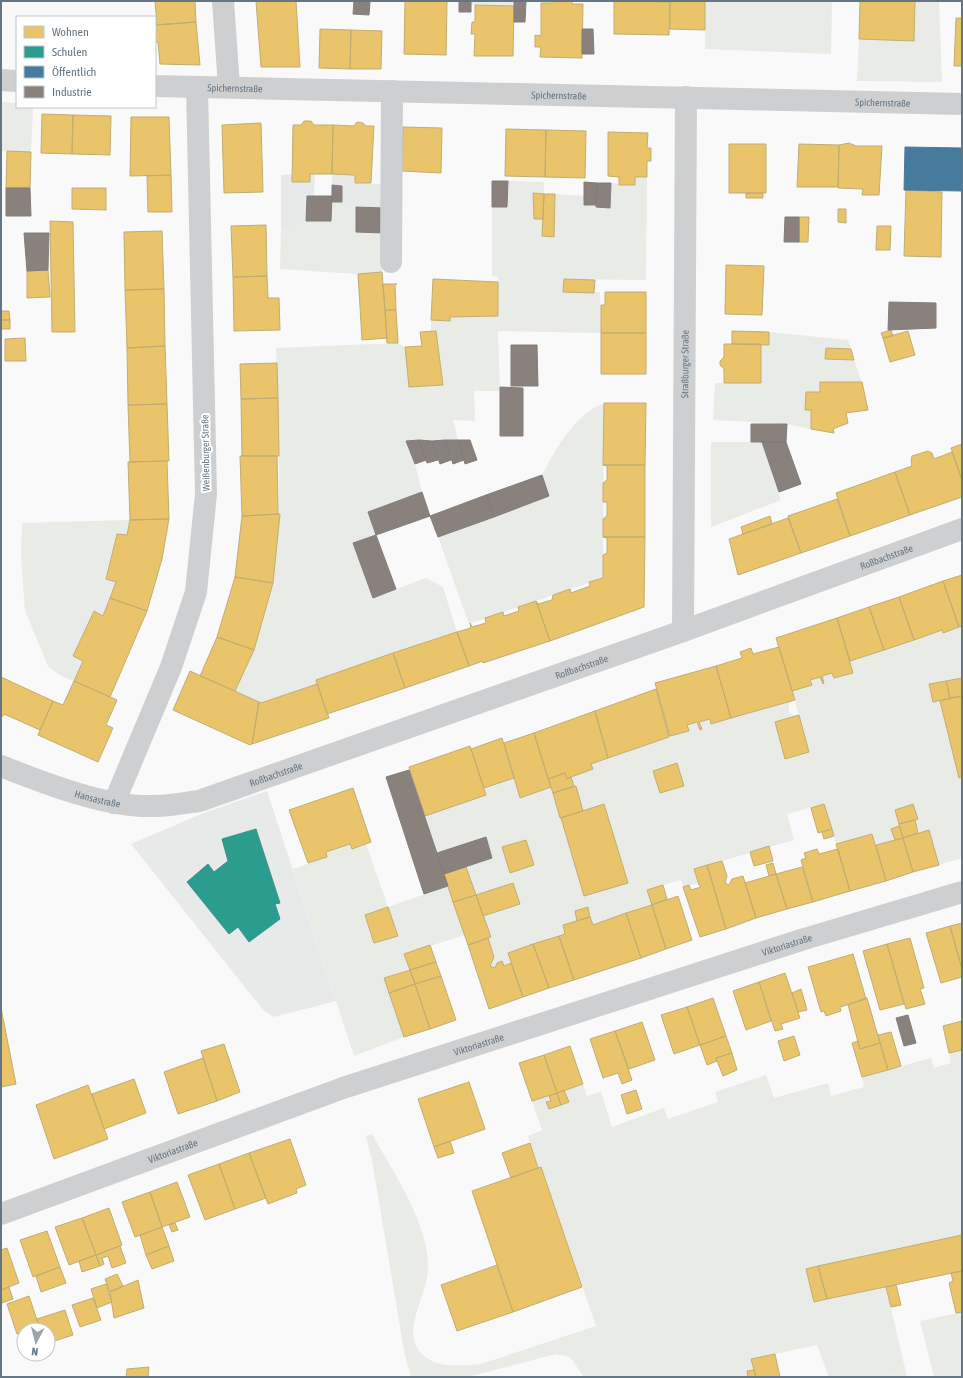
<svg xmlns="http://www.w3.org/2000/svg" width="963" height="1378" font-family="'Asap Condensed',sans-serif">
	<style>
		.built { fill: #e8e9e9 }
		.green { fill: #e8ebe6; fill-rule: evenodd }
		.homes { fill: #e9c46a; stroke: #c1ad72 }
		.schools { fill: #2a9d8f; stroke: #3c918b }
		.public { fill: #457b9d; stroke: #4f7a95 }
		.industry { fill: #8a817c; stroke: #7f7e7e }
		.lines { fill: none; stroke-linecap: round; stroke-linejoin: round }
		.minor { stroke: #cecfd0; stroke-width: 22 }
		.labels { text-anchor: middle; stroke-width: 4; stroke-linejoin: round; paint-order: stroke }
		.street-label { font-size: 10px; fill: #657683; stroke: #fff }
	</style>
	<rect width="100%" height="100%" fill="#f9f9f9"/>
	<path class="built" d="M293 174V182H310V174H315L314 196H307L306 221 296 231 281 230V175Z
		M332 174 355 175V183L385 184 384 208 331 207 332 202 342 201V186L332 185Z
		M267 791 336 1001 274 1017 264 1011 131 844 201 814Z"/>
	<path class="green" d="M471 1H514V6L471 5Z
		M705 1H832L831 54 705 49Z
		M915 1H939L942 82 857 81 859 39 914 41Z
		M1 102 17 103V107H33L31 152 1 151Z
		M635 177H647L646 280 564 279 563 292H600L601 333 498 331 500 391H474L475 421 453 420 458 440 406 441 415 464 422 492 368 512 376 535 353 543 373 598 426 578 443 587 457 632 316 680 317 684 261 703 235 691 254 650 273 583 278 514 279 456 276 348 398 343 405 347 409 387 443 385 436 331H431V320L450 317 498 316V277L492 276V207H507L508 181 544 182V194L533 193V209H535L543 219 542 236 554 237 555 194 584 196V205L610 208 611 183 635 185Z
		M331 207H356L383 233 382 272 358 274 280 269 281 230 296 231 306 221H331Z
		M769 332 848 340 851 349 826 348 825 359 854 360 862 382H821L820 392H806L811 410V429L787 424 713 420 715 383H761V345H769Z
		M604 403 603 578 469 624 438 537 549 496 542 475C555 450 576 413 604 403Z
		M711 442H762L781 500 711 527Z
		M130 520 127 535 116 534 106 579 116 582 103 616 93 611 73 656 83 661 74 681 61 676 48 666 25 611 21 556 22 523Z
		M962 626V678L929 685 933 702 940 701 958 774 959 777H962V858L939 865 929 830 918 833 915 820 918 819 913 804 895 810 899 826 891 829 895 840 876 845 872 834 836 844 824 804 787 814 794 840 694 869 698 883 683 887 681 880 647 890 652 905 593 925 588 908 575 911 577 921 563 925 565 934 508 953 511 963 504 966 502 961 495 968 490 966 494 956 488 938 491 937 483 916 520 904 513 883 476 895 466 867 492 858 486 837 437 853 424 814 485 795 484 788 514 778 520 798 551 787 571 852 583 811 571 777 593 769 591 764 669 737 656 689 670 736 689 731 687 725 697 722 700 730 702 729 699 722 710 719 711 724 791 700 789 705V712L795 717 775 723 786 759 809 752 792 691 811 685 810 680 820 677 823 684H824L822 676 832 673 834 678 853 673 850 661 942 630 943 633ZM677 763 683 786 660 793 653 771Z
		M350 844H366L388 907 448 886 465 935 405 954 409 969 384 978 404 1037 354 1056 293 869 327 857 326 852ZM388 907 398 935 374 943 365 916Z
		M962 1050V1235L806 1269 814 1302 886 1287 907 1377H895L894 1375 887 1377H829L817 1345 752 1359 754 1370 747 1371 748 1377H584L570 1357 556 1354 467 1377 411 1376 405 1356 372 1160 366 1136 372 1134C392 1170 421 1212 427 1253 429 1264 428 1278 424 1289 419 1308 404 1335 421 1353 436 1369 461 1366 481 1364L596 1326 541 1167 538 1168 528 1136 542 1130 532 1101 549 1096 551 1101 546 1102 549 1109 568 1103 564 1090 583 1084 587 1096 601 1092 612 1127 664 1108 668 1119 718 1102 715 1092 766 1075 774 1098 828 1083 831 1096 864 1087 862 1077 931 1058 934 1068 951 1063 949 1053Z
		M962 1312V1377H934L920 1321Z"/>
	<path class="homes" d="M155 1H195L196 22 157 25Z
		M256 1H296L300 67H261Z
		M405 1H447L446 55 404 54Z
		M552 1H572V4H583L582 58 540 57 541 47H535V35L541 36V3H552Z
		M614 1 670 2 669 35 614 34Z
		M670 1H705V30L670 29Z
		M860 1H915L914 41 859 39Z
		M475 5 514 6 513 56H474L475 34H471L472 22H475Z
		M956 18H962V66H954Z
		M196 22 200 65 160 64 158 42H155V25Z
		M320 29 351 30 350 69 319 68Z
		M351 30 382 31 381 69H350Z
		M42 114 73 115 72 154 41 153Z
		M73 115 111 116 110 155 72 154Z
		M131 117H169L171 175 130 176Z
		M304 121H311L314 125H333L332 174H310V182H292L293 125H301Z
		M357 122 363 123 366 126H374L371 183H355V175L332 174 333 125 354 126Z
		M261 123 263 192 224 193 222 125Z
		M403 127 442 128 441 173 402 171Z
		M506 129 546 130 545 177 505 176Z
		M546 130 586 131 585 178 545 177Z
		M608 132 648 133 647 148H651V161H647V177H635V185H619V177L608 176Z
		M849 143 856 146H882L879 195H862L863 189 838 188 839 145Z
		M729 144H766V193H729Z
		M799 144 839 145 838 187H797Z
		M7 151 31 152 30 188H6Z
		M171 175 172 212H148L147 176Z
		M72 188H106V210L72 209Z
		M906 190 942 192 941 257 904 256Z
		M533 193 544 194 543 219H534Z
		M746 193H763V198H746Z
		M544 194H555L554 237 542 236Z
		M838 209H846V223L838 222Z
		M799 217H809L808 242H799Z
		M50 221 73 222 75 332H52Z
		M266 225 267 276 233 277 231 226Z
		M877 226H891L890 250H876Z
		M162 231 164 289 125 290 124 232Z
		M726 265 764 266 762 315 725 314Z
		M48 270 50 297 27 298V271Z
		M382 272 387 338 362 340 358 274Z
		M267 276 268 298H279L280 330 234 331 233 277Z
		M433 279 498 282V316L450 317V321L431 320Z
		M564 279 595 280 594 293 563 292Z
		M383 284H397H395L396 310H385Z
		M164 289 165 346 127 348 125 290Z
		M605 292H646V333H601V305H605Z
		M385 310H396L398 343H387Z
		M1 311H9L10 320H1Z
		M1 320H10V329H1Z
		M891 330 893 336 883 338 881 333Z
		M436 331 443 385 409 387 405 347 422 346 420 332Z
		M732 331 769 332V345L732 344Z
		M908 331 915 355 890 362 883 338Z
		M601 333H646V374H601Z
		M25 338 26 361H5V339Z
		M724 344H761V383H724V369L720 365V361L724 357Z
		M165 346 167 404 128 405 127 348Z
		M826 348 851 349 854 360 825 359Z
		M277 363 278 398 241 399 240 364Z
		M820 382H862L868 410 846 413 848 423 833 429 834 433 811 429V410H805L806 392H820Z
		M278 398 279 456H242L241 399Z
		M604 403H646L645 465H603Z
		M167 404 169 461 130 462 128 405Z
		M962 444V480L951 448Z
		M928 451 932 453 934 459 952 452 962 480V497L910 515 895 472 912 466 911 461 912 456Z
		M240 456H277L278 514 242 516Z
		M167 461 169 519 130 520 128 462Z
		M603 465H645V537H603V519L607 516V502H603V483L607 480V466Z
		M895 472 910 515 850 536 836 493Z
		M837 499 850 536 801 553 788 516Z
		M280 514 273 583 235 577 242 516Z
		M770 516 772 524 743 534 741 527Z
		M788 518 801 553 738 575 729 539Z
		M169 519 162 559 147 611 110 598 116 582 106 579 117 534 127 535 130 520Z
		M603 537H645L644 607 550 641 536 601 538 604 552 600 553 595 570 589 571 593 590 586 589 582 603 578V555L607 553V538Z
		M962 575V626L959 627 943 581Z
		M235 577 273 583 254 650 217 637Z
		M943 581 959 627 943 633 942 630 914 640 899 597Z
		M899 597 914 640 884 650 869 607Z
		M110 598 147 611 110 697 74 681 83 661 73 656 94 611 103 616Z
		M536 601 550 641 483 663V661L469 666 457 632 471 628 470 623 472 627 486 623 485 618 503 612 504 616 519 611 518 607Z
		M869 607 884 650 850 661 837 618Z
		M837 618 853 673 834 678 832 673 822 676 824 683 823 684 820 677 810 680 812 685 792 691 776 638Z
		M457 632 469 666 405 688 393 653Z
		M217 637 254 650 235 691 200 676Z
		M779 647 795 700 731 718 716 666 742 658 740 652 751 648 753 654Z
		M393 653 405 688 327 714 316 680Z
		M716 666 731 718 711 724 710 719 699 722 702 729 700 730 697 722 687 725 689 731 670 736 655 683Z
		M190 671 259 702 252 744 250 745 173 710Z
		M1 677 53 701 40 730 4 714 1 718Z
		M962 678V696L950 698 946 681Z
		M74 681 117 700 106 725 113 728 98 762 38 735 53 701 63 705Z
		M946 681 950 698 933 702 929 684Z
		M317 684 329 718 252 744 259 702 261 703Z
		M656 689 669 737 608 758 595 711Z
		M962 696V777L959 778 940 701Z
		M595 711 608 758 591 764 593 769 571 777 567 779 565 773 548 779 534 733Z
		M799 715 809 752 785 759 775 722Z
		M534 733 551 787 520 798 504 743Z
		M502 738 514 778 484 788 471 749Z
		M470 746 486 795 425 816 409 767Z
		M677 763 684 786 660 793 653 771Z
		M565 773 567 779 571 777 574 786 553 793 548 779Z
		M576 786 583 811 560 818 553 793Z
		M353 788 371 842 352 849 350 844 326 852 327 857 308 863 289 810Z
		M604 804 628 883 584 896 561 818Z
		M824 804 832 829 818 833 811 808Z
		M913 804 918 819 899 824 895 810Z
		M915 820 918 833 903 838 899 824Z
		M899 826 903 838 895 840 891 829Z
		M832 829 834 836 824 839 822 832Z
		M929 830 939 865 913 872 903 838Z
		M872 834 886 881 850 891 836 844Z
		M903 838 913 872 886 881 876 845Z
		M526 840 534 865 510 873 502 847Z
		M769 846 773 861 754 866 750 852Z
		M817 849 819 854 838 849 850 891 813 902 801 860 806 858 804 853Z
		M722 861 727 876 725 883 729 885 732 879 743 876 756 918 726 929 707 865Z
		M773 863 776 874 769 876 766 865Z
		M707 865 726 929 700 937 683 887 689 885 691 890 701 887 699 885 694 869Z
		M466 867 476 895 453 902 444 874Z
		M802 867 813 902 787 909 776 874Z
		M776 874 787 909 756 918 745 883Z
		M513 883 520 904 483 916 476 895Z
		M663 885 667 899 652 905 647 890Z
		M476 895 491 937 468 945 453 902Z
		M678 896 692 940 666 949 652 905Z
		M652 905 666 949 641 958 626 913Z
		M388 907 398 936 374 943 365 915Z
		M588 907 590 917 577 921 575 911Z
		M626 913 641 958 574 980 559 936 565 934 563 925 590 917 593 925Z
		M962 923V969L950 926Z
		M950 926 962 969V977L941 983 926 933Z
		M559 936 574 980 549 988 533 944Z
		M488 938 494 957 490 966 495 968 497 963 502 961 504 966 511 963 523 997 489 1009 468 945Z
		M910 938 924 988 920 989 925 1004 906 1009 887 944Z
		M533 944 549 988 523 997 508 953Z
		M887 944 904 1004 880 1010 863 951Z
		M430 945 436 962 410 970 404 954Z
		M853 954 866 999 840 1007 841 1011 826 1016 824 1011 821 1012 808 967Z
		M436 962 441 976 415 984 410 970Z
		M410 970 415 984 389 993 384 978Z
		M785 973 800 1018 781 1024 783 1029 775 1031 759 982Z
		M441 976 456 1020 430 1029 415 984Z
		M759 982 771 1021 746 1030 733 991Z
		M415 984 430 1029 404 1037 389 993Z
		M801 989 807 1010 798 1012 792 993Z
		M713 998 726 1036 700 1045 687 1007Z
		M865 998H867L880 1043 860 1049 848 1005Z
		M687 1007 700 1045 674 1054 661 1015Z
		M1 1008 16 1084 1 1087Z
		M962 1021V1050L949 1053 943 1026Z
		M642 1022 655 1060 629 1069 615 1031Z
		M615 1031 632 1080 622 1084 618 1073 603 1078 590 1039Z
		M891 1032 901 1066 888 1070 878 1035Z
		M726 1036 732 1053 716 1058 717 1061 707 1065 700 1045Z
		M794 1036 800 1055 784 1061 778 1041Z
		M858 1041 860 1049 880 1043 888 1070 862 1077 852 1043Z
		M224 1044 240 1092 217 1101 201 1051Z
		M570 1046 583 1084 557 1093 544 1055Z
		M732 1053 737 1070 723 1076 716 1058Z
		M544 1055 557 1093 532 1101 519 1063Z
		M203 1058 217 1101 178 1114 164 1072Z
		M134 1079 146 1113 104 1129 92 1094Z
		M469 1082 485 1129 434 1147 418 1099Z
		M88 1085 108 1139 54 1159 36 1105Z
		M564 1090 569 1102 561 1105 557 1093Z
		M636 1090 642 1109 627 1114 621 1095Z
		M557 1093 561 1105 549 1109 546 1102 551 1101 549 1096Z
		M290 1139 306 1185 296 1189 297 1193 268 1204 249 1153Z
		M450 1141 454 1153 438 1158 434 1147Z
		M530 1143 538 1168 511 1178 502 1153Z
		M249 1153 266 1198 235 1209 219 1164Z
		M219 1164 235 1209 205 1220 188 1175Z
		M541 1167 582 1287 513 1312 472 1191Z
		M177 1182 190 1217 162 1227 150 1192Z
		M150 1192 162 1227 135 1237 122 1202Z
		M109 1208 122 1245 96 1255 82 1218Z
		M82 1218 96 1255 69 1265 55 1227Z
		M175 1223 178 1230 172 1232 169 1225Z
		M162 1227 169 1246 146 1255 140 1235Z
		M47 1231 60 1267 33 1277 20 1240Z
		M962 1235V1271L827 1299 818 1266Z
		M120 1246 126 1263 112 1268 108 1256 102 1258 104 1264 100 1266 96 1255Z
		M169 1246 174 1261 152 1269 146 1255Z
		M7 1248 19 1283 1 1290V1250Z
		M96 1255 100 1266 82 1272 79 1261Z
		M497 1265 513 1312 457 1331 441 1285Z
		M818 1266 827 1299 814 1302 806 1269Z
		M60 1267 66 1283 41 1292 36 1276Z
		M962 1271V1312L956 1313 949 1283 953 1281 951 1273Z
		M117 1274 123 1286 110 1292 105 1279Z
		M138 1280 144 1308 114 1318 110 1292Z
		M106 1284 112 1302 97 1308 91 1289Z
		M896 1285 901 1305 891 1307 886 1287Z
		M9 1287 13 1299 2 1303 1 1290Z
		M29 1296 39 1326 24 1330V1332L17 1334 7 1304Z
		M93 1298 101 1320 80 1327 72 1305Z
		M65 1310 73 1335 48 1343V1330H41L37 1319Z
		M775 1354 780 1377H756L751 1359Z
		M149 1367 148 1377H126L127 1369Z
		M754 1370 756 1377H748L747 1371Z"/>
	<path class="schools" d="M256 829 280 903 275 904 280 919 249 942 238 927 229 934 187 882 208 864 214 872 228 861 222 839Z"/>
	<path class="public" d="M905 147 962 148V191L904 190Z"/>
	<path class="industry" d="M354 1H370L369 15 353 14Z
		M459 1H471V12H459Z
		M514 1H526L525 22H514Z
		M582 29H593L594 54H582Z
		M492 181H508L507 207H492Z
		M584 182 597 183 596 205H584Z
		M597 183H611L610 208 596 207Z
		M332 185 342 186V202H332Z
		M6 188H30L31 216H6Z
		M307 196H332L331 221H306Z
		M356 207 384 208 383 233 356 232Z
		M785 217H799V242H784Z
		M24 233H49L48 270 27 271Z
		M889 302 936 303V328L888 330Z
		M511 345H537L538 386H511Z
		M500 387 523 388V436H500Z
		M751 424H787L786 442H751Z
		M419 440 426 460 415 464 406 441Z
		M419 440 432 441 438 460 427 463Z
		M445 440H458L464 460 453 464Z
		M445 440 451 460 440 464 432 441Z
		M458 440H470L477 460 465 464Z
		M762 442H786L801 484 779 492Z
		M542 475 549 496 494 517 486 495Z
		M422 492 430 516 376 535 368 512Z
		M486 495 494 517 438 537 430 516Z
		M376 535 396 589 373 598 353 543Z
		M409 770 448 886 424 894 386 777Z
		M486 837 492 858 444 874 437 853Z
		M908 1015 916 1043 904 1046 896 1018Z"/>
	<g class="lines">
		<g class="minor">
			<path d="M223 1 229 87"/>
			<path d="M1 80 17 81"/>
			<path id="s1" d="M155 86 962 104"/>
			<path d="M391 262 392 91"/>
			<path id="s2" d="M683 631 686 97"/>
			<path id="s3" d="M1 766C44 783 107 808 154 806 169 806 184 803 199 801L683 631 962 529"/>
			<path d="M114 803 171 667 196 592 206 494 197 88"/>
			<path id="s4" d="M1 1214 343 1088 801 940 962 892"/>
		</g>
	</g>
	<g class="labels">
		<g class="street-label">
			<text dy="4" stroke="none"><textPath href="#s1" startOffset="80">Spichernstraße</textPath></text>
			<text dy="4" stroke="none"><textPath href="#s1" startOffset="404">Spichernstraße</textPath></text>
			<text dy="4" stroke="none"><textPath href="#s1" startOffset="728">Spichernstraße</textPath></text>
			<text dy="4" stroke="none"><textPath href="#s2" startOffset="267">Straßburger Straße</textPath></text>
			<text transform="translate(205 453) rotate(-91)" y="4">Weißenburger Straße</text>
			<text dy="4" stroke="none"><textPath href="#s3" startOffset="934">Roßbachstraße</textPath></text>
			<text dy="4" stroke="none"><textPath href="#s3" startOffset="610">Roßbachstraße</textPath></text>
			<text dy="4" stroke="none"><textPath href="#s3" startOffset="286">Roßbachstraße</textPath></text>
			<text dy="4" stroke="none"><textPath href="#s3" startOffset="102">Hansastraße</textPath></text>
			<text dy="4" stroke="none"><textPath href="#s4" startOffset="831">Viktoriastraße</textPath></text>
			<text dy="4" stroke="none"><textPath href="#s4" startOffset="507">Viktoriastraße</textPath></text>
			<text dy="4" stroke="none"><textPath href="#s4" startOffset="183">Viktoriastraße</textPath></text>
		</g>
	</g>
	<rect width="963" height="1378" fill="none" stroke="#657683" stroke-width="4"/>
	<rect x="16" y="16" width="140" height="92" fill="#ffffff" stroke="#c1c8cd"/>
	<rect x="24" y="26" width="20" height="12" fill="#e9c46a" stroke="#c1c8cd"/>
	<text x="52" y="36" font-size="12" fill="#657683">Wohnen</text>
	<rect x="24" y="46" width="20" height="12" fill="#2a9d8f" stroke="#c1c8cd"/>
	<text x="52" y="56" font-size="12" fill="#657683">Schulen</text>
	<rect x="24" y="66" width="20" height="12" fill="#457b9d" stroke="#c1c8cd"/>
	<text x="52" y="76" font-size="12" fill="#657683">Öffentlich</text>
	<rect x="24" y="86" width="20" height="12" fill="#8a817c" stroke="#c1c8cd"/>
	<text x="52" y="96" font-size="12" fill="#657683">Industrie</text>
	<g transform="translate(36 1342) rotate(187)"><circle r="19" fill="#ffffff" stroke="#c1c8cd"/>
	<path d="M0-3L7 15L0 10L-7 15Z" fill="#99a4ac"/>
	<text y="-6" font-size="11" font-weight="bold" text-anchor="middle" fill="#657683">N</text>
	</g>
</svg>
